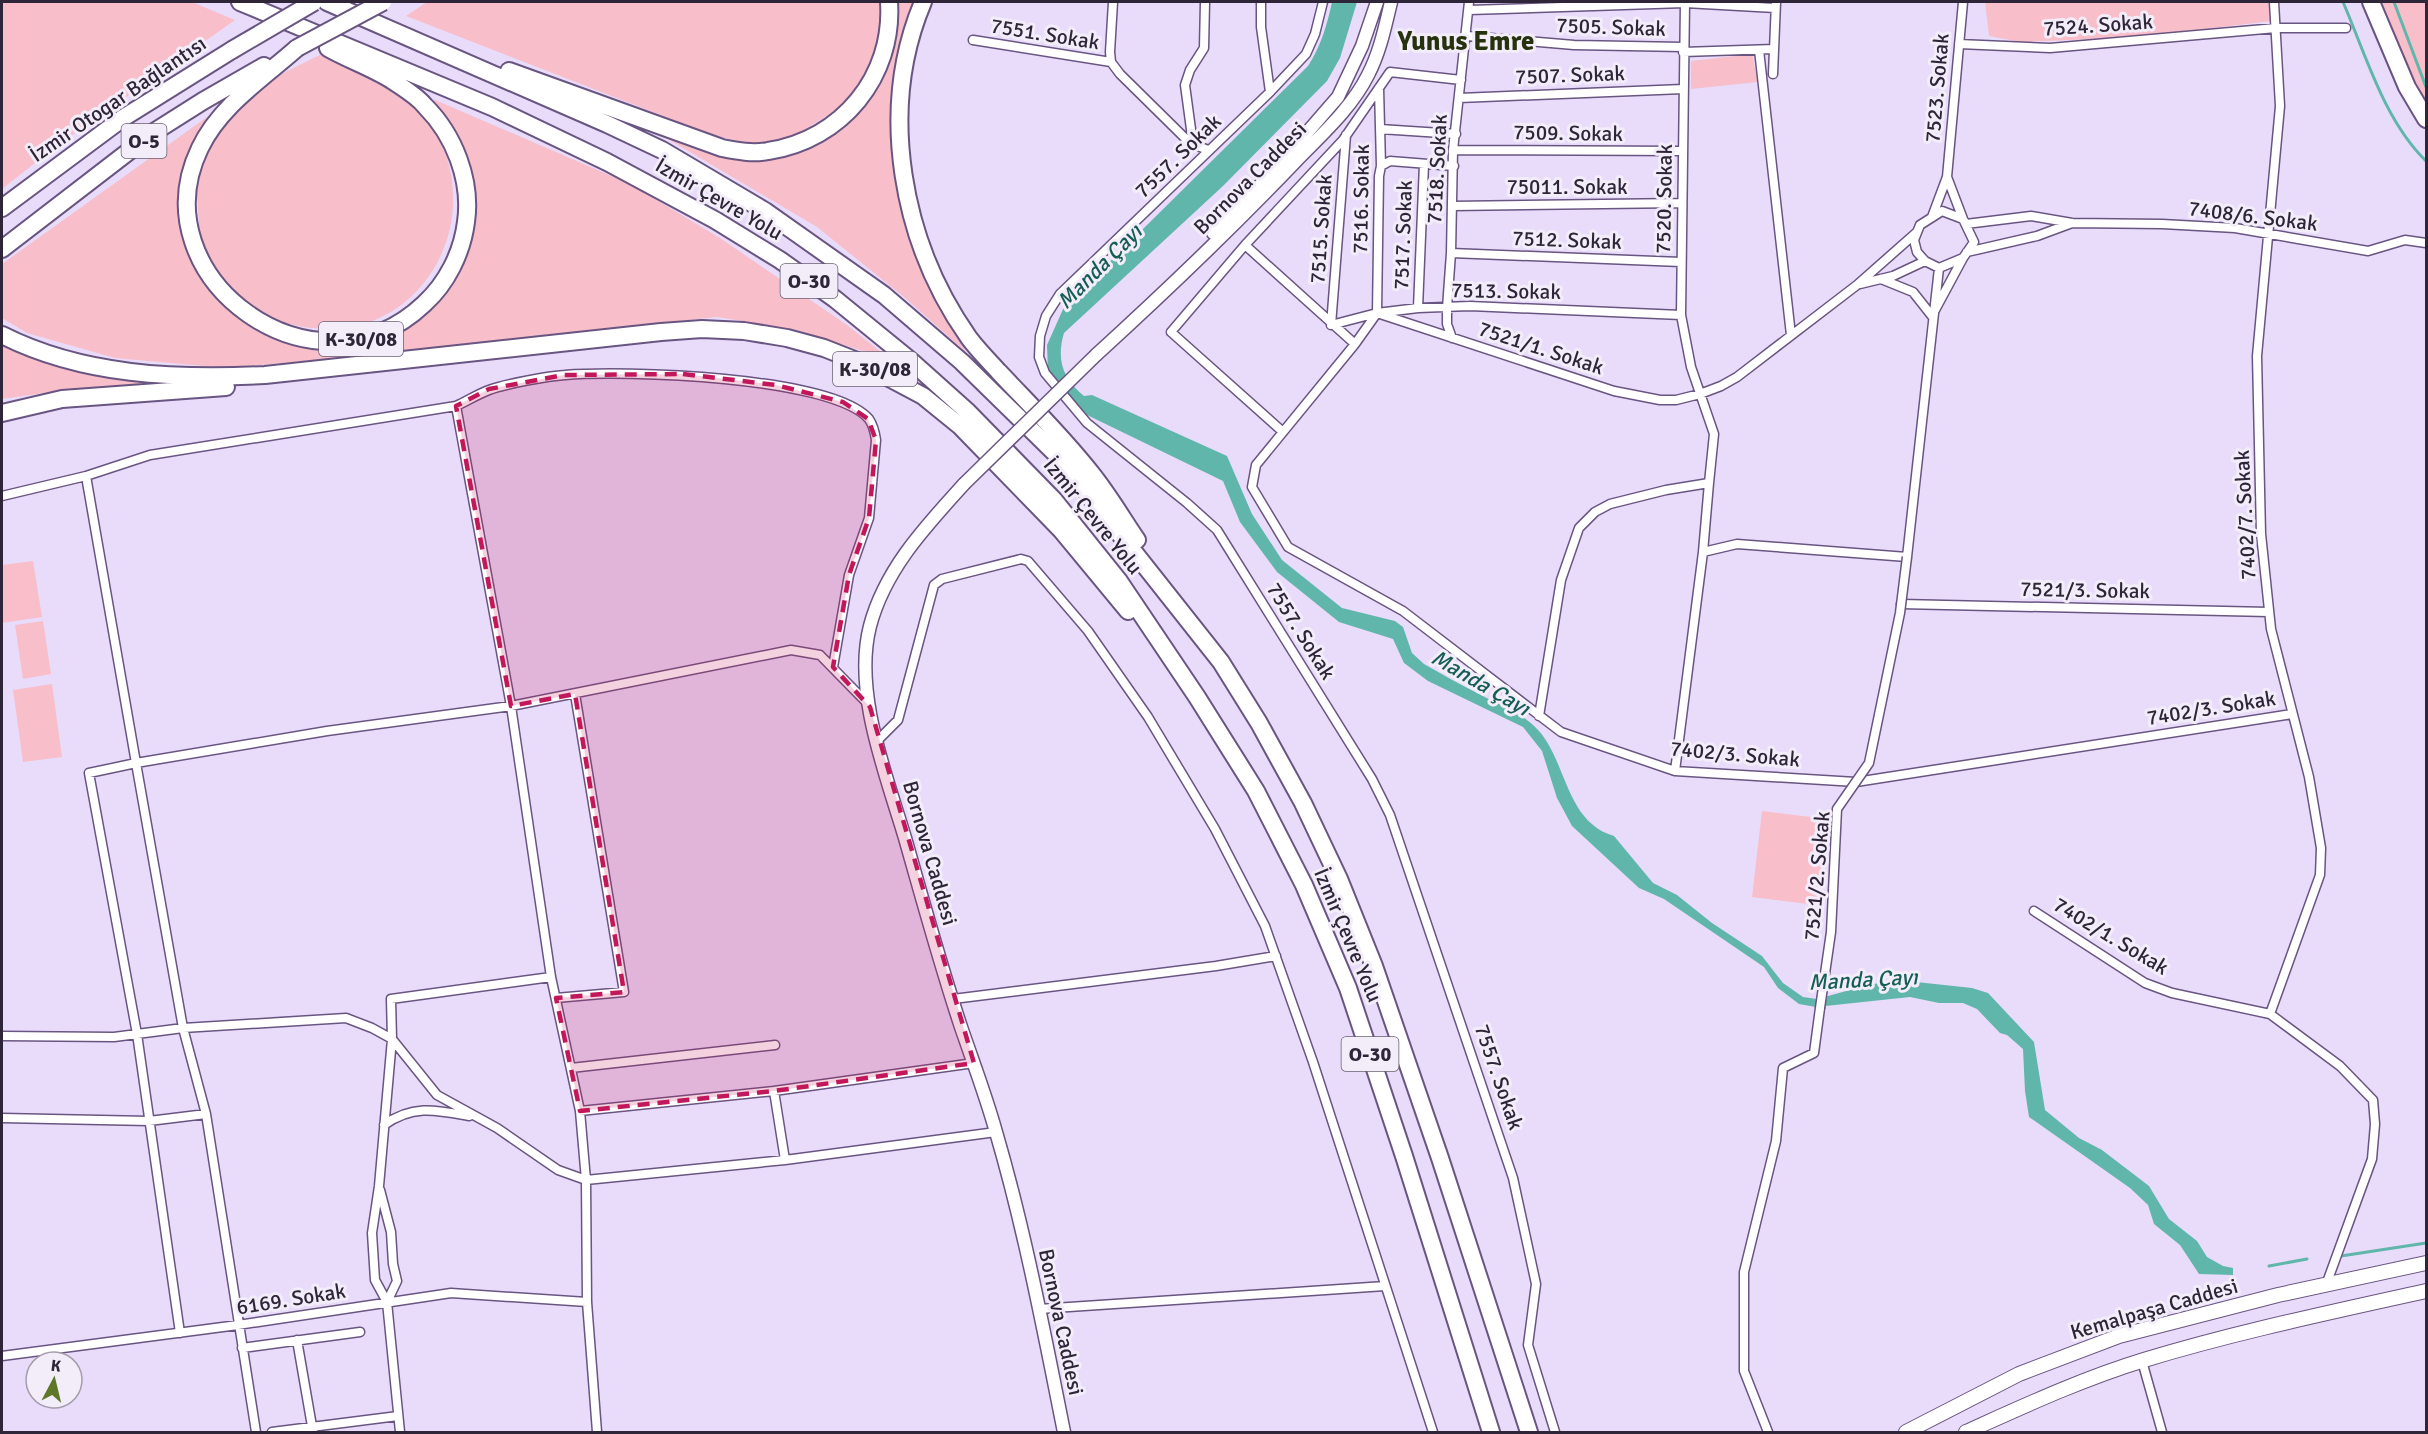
<svg xmlns="http://www.w3.org/2000/svg" width="2428" height="1434" font-family="Signika,sans-serif">
	<style>
		.green { fill: #f8beca }
		.water { fill: #61b6ac }
		.lines { fill: none; stroke-linecap: round; stroke-linejoin: round }
		.stream { stroke: #61b6ac; stroke-width: 3 }
		.street-casing { stroke: #695581; stroke-width: 11 }
		.secondary-casing { stroke: #695581; stroke-width: 15 }
		.primary-casing { stroke: #695581; stroke-width: 16 }
		.highway-casing { stroke: #695581; stroke-width: 20 }
		.street { stroke: #fff; stroke-width: 8 }
		.secondary { stroke: #fff; stroke-width: 12 }
		.primary { stroke: #fff; stroke-width: 14 }
		.highway { stroke: #fff; stroke-width: 16 }
		.street-bridge-casing { stroke: #695581; stroke-width: 11; stroke-linecap: butt }
		.secondary-bridge-casing { stroke: #695581; stroke-width: 15; stroke-linecap: butt }
		.highway-bridge-casing { stroke: #695581; stroke-width: 20; stroke-linecap: butt }
		.street-bridge { stroke: #fff; stroke-width: 8 }
		.secondary-bridge { stroke: #fff; stroke-width: 12 }
		.highway-bridge { stroke: #fff; stroke-width: 16 }
		.marked { fill: #c2185b; fill-opacity: 0.2; stroke: #c2185b; stroke-width: 4.5; stroke-dasharray: 12 8; stroke-linejoin: round }
		.labels { text-anchor: middle; stroke-width: 6; stroke-linejoin: round; paint-order: stroke }
		.shield { fill: #f2edf8; stroke: #696172; stroke-width: 1.5 }
		.shield-label { font-size: 20px; font-weight: bold; fill: #2e2538 }
		.street-label { font-size: 21px; fill: #2e2538; stroke: #f2edf8 }
		.water-label { font-size: 22px; font-style: italic; fill: #155d56; stroke: #f2edf8 }
		.district-label { font-size: 27px; font-weight: bold; fill: #26320d; stroke: #f2edf8 }
	</style>
	<rect width="100%" height="100%" fill="#e9dcfb"/>
	<path class="green" d="M2 2H192L235 20 54 148 2 189Z
		M427 2H882L881 36 867 72 841 107 796 135 756 145 712 135 406 16Z
		M895 2H914L906 25 895 88 917 255 966 352 904 297 817 227 656 132 714 153 753 160 791 155 813 146 837 132 858 112Z
		M1985 2H2270L2271 21 2158 35 2094 39 2021 42 1989 36Z
		M2379 2H2426V105L2413 85Z
		M324 53C351 67 398 87 418 109 498 196 433 342 312 328 284 325 260 316 239 297 224 284 207 265 202 246 198 231 199 212 197 196 196 184 201 173 204 161 222 100 272 78 324 53Z
		M1752 54 1758 82 1691 89V61Z
		M433 99 630 184 720 238 847 325 925 387 873 354 792 329 717 317 339 358 226 368 115 358 27 333 2 318V264L214 112 201 134 189 250 281 338 311 348 343 346 384 338 422 315 444 292 475 200 472 174 465 152Z
		M2 345C56 368 99 378 158 385L66 390 2 399Z
		M33 561 42 617 2 623V565Z
		M43 621 51 674 23 679 15 625Z
		M52 684 62 757 23 762 13 690Z
		M1762 811 1827 819 1816 905 1752 897Z"/>
	<path class="water" d="M1332 2H1357L1340 58 1327 81 1223 186 1064 333C1056 360 1063 379 1084 396L1092 395 1227 456 1252 514 1282 560 1342 608 1395 621 1403 627 1412 653 1424 664C1442 674 1459 684 1477 693 1499 705 1521 711 1539 731 1567 763 1566 822 1614 836L1653 883 1677 895 1712 923 1762 956 1783 983 1803 997 1817 999 1872 984 1907 981 1972 988 1988 993 2034 1042 2045 1110 2079 1138 2102 1150 2149 1186 2169 1219 2197 1241 2207 1257 2223 1266 2233 1268V1275L2199 1274 2180 1245 2154 1224 2148 1205 2130 1188 2029 1117 2025 1091 2023 1049 2007 1035 2000 1033 1977 1009 1963 1003H1939L1910 997 1816 1007 1799 1004 1778 988 1764 967 1664 899 1639 888 1572 826 1557 798 1542 751 1523 727 1428 681 1404 663 1393 639 1339 622 1277 572 1240 522 1223 481 1085 414 1048 372 1047 345 1064 307 1308 66C1321 46 1327 25 1332 2Z"/>
	<g class="lines">
		<path class="stream" d="M2343 2C2366 55 2384 120 2426 161
			M2394 2 2426 87
			M2341 1256 2426 1243
			M2269 1266 2307 1259"/>
		<defs>
			<path id="street" d="M1113 2 1110 52 1111 62 1120 74 1190 143 1208 150
				M1261 2V27L1270 92
				M1323 2 1315 34 1306 54 1270 92 1060 294 1046 316 1040 336 1039 357 1045 373 1087 423 1187 503 1217 530 1372 779 1390 815 1513 1178 1536 1284 1528 1345 1555 1432
				M1469 10 1685 3 1775 8
				M1467 36 1574 45 1683 47
				M973 40 1111 62
				M1959 44 2050 48 2276 28H2346
				M1759 50 1791 335
				M1683 52 1774 49
				M1773 74 1776 2
				M1459 98 1683 89
				M1380 129 1456 134
				M1346 135 1331 325 1377 313 1418 308 1470 306 1681 315
				M1193 144 1185 85 1190 70 1204 48 1205 2
				M1453 150 1683 151
				M1381 166 1390 161 1454 166
				M1947 177 1963 219
				M1452 206 1682 203
				M1942 211 1963 219 1974 242 1963 258 1939 268 1925 261 1917 252 1914 240 1920 225Z
				M1932 217 1947 177 1963 2
				M1966 224 2031 216 2072 223 2162 224 2235 228 2368 251 2405 240 2426 243
				M1917 232 1857 285 1737 377 1721 386 1700 394 1676 400H1660L1614 391 1377 313 1355 344 1256 465 1252 487 1288 547 1403 611 1561 732 1675 771 1856 782 2292 714
				M1245 245 1343 140 1390 72 1461 80
				M1967 252 2037 236 2072 223
				M1451 253 1681 262
				M1881 279 1913 292 1932 316
				M1860 284 1893 276 1925 261
				M1418 308 1424 164
				M1935 310 1963 258
				M1377 313 1379 176 1381 166 1379 88
				M1452 338 1447 324V308L1451 253 1453 150 1469 2
				M456 406 511 706 551 977 580 1111 586 1180 587 1302 597 1432
				M1283 432 1171 332 1245 245 1355 344
				M86 476 136 763 327 731 511 706 791 650 820 655 868 704
				M2 496 86 476 150 455 456 406C467 401 478 394 489 390 505 384 548 376 565 375 623 370 831 376 869 419 873 425 875 433 876 440L869 518 849 575 833 667
				M1703 552 1737 544 1907 557 1939 268
				M1901 604 2269 612
				M1539 716 1561 580 1579 528 1595 512 1610 504 1666 490 1709 483 1714 434 1691 367 1681 315 1685 2
				M878 740 898 720 934 585 942 579 1021 559 1028 561 1088 631 1148 717 1215 829 1265 926 1313 1062 1433 1432
				M1675 771 1703 552 1709 483
				M2034 911 2145 983 2172 993 2270 1014 2340 1066 2373 1100 2375 1124 2372 1159 2326 1285
				M556 998 624 992 575 694
				M953 999 1216 966 1276 956
				M2270 1014 2320 875 2321 848 2309 777 2271 629 2261 534 2257 356 2280 106 2274 2
				M2 1036 114 1037 183 1028 346 1018 372 1028 392 1039 437 1095 497 1128 558 1170 586 1180 785 1160 996 1132
				M571 1068 775 1045
				M774 1091 785 1160
				M580 1111 774 1091 974 1063
				M2 1118 149 1121 206 1114
				M384 1125C413 1104 437 1110 469 1116
				M380 1190 391 1232 393 1264 397 1281 387 1302
				M1039 1309 1385 1286
				M180 1333 137 1034 89 773 136 763 183 1028 206 1114 256 1432
				M297 1340 313 1432
				M242 1348 360 1332
				M2 1356 238 1325 451 1293 587 1302
				M2142 1361 2162 1432
				M272 1432 398 1416
				M400 1432 387 1302 375 1280 372 1233 379 1186 392 1039 391 999 551 977
				M1768 1432 1744 1371V1272L1776 1141 1783 1068 1814 1053 1820 1008"/>
			<path id="secondary" d="M1213 233 1271 174 1338 97 1362 46 1377 2
				M1096 355C1164 293 1231 229 1295 162 1321 135 1351 109 1368 75 1380 52 1385 27 1391 2
				M964 484C926 526 885 569 870 626 853 692 886 774 905 838 923 901 940 964 961 1027 973 1062 986 1096 996 1132 1025 1231 1044 1332 1064 1432"/>
			<path id="primary" d="M1906 1432 2019 1374 2119 1336 2278 1295 2426 1263
				M1966 1432C2024 1406 2082 1379 2144 1360 2236 1332 2332 1312 2426 1291"/>
			<path id="highway" d="M240 2 492 107 607 162 715 220 780 260 835 299 911 361 968 412 1054 500 1119 581 1197 697 1256 791 1304 885 1348 988 1404 1156 1491 1432
				M327 2 607 124 662 150 765 211 884 295 962 362 1058 456 1221 662 1259 723 1303 803 1339 879 1374 966 1440 1158 1529 1432
				M923 2C877 111 902 243 969 338 978 350 989 361 999 372 1030 405 1063 437 1091 473 1108 494 1122 518 1137 540
				M2371 2 2407 87 2426 119
				M297 48C262 79 220 106 200 148 137 278 315 407 424 304 447 283 462 253 466 222 472 180 454 135 425 106 417 96 403 88 393 81 373 68 349 60 328 48
				M509 71 722 148C737 151 753 154 768 151 842 140 894 76 889 2
				M2 208 123 118 232 50
				M2 249 154 132 203 101 264 66
				M2 335C83 376 176 379 265 375L661 332 702 329 744 331 787 338 824 348 857 361 923 396 960 426 1061 530 1128 611
				M2 413 62 399 226 387"/>
		</defs>
		<use href="#street" class="street-casing"/>
		<use href="#secondary" class="secondary-casing"/>
		<use href="#primary" class="primary-casing"/>
		<use href="#highway" class="highway-casing"/>
		<use href="#street" class="street"/>
		<use href="#secondary" class="secondary"/>
		<use href="#primary" class="primary"/>
		<use href="#highway" class="highway"/>
		<defs>
			<path id="street-bridge" d="M1820 1008 1831 932 1837 809 1869 763 1900 613 1907 557"/>
			<path id="secondary-bridge" d="M964 484 1096 355"/>
			<path id="highway-bridge" d="M297 48 383 2
				M232 50 314 2"/>
		</defs>
		<use href="#street-bridge" class="street-bridge-casing"/>
		<use href="#secondary-bridge" class="secondary-bridge-casing"/>
		<use href="#highway-bridge" class="highway-bridge-casing"/>
		<use href="#street-bridge" class="street-bridge"/>
		<use href="#secondary-bridge" class="secondary-bridge"/>
		<use href="#highway-bridge" class="highway-bridge"/>
	</g>
	<path class="marked" d="M683 374 776 385 843 402 868 419 876 440 869 518 849 575 833 667 870 707 974 1063 774 1091 580 1111 556 998 624 992 575 694 511 706 456 406 489 389 564 375Z"/>
	<g class="labels">
		<g class="shield">
			<rect x="121.5" y="124" width="45" height="34" rx="4.5"/>
			<rect x="780.5" y="264" width="57" height="34" rx="4.5"/>
			<rect x="319" y="322" width="84" height="34" rx="4.5"/>
			<rect x="833" y="352" width="84" height="34" rx="4.5"/>
			<rect x="1341.5" y="1037" width="57" height="34" rx="4.5"/>
		</g>
		<g class="shield-label">
			<text x="144" y="148">O-5</text>
			<text x="809" y="288">O-30</text>
			<text x="361" y="346">K-30/08</text>
			<text x="875" y="376">K-30/08</text>
			<text x="1370" y="1061">O-30</text>
		</g>
		<g class="street-label">
			<text transform="translate(2098 25) rotate(-4)" y="7">7524. Sokak</text>
			<text transform="translate(1611 27) rotate(2)" y="7">7505. Sokak</text>
			<text transform="translate(1045 34) rotate(9)" y="7">7551. Sokak</text>
			<text transform="translate(1570 75) rotate(-2)" y="7">7507. Sokak</text>
			<text transform="translate(1937 88) rotate(-85)" y="7">7523. Sokak</text>
			<text transform="translate(118 99) rotate(-34)" y="7">İzmir Otogar Bağlantısı</text>
			<text transform="translate(1568 133) rotate(1)" y="7">7509. Sokak</text>
			<text transform="translate(1178 156) rotate(-44)" y="7">7557. Sokak</text>
			<text transform="translate(1437 169) rotate(-87)" y="7">7518. Sokak</text>
			<text transform="translate(1250 178) rotate(-45)" y="7">Bornova Caddesi</text>
			<text x="1567" y="194">75011. Sokak</text>
			<text transform="translate(719 199) rotate(30)" y="7">İzmir Çevre Yolu</text>
			<text transform="translate(1361 199) rotate(-89)" y="7">7516. Sokak</text>
			<text transform="translate(1664 199) rotate(-89)" y="7">7520. Sokak</text>
			<text transform="translate(2253 216) rotate(7)" y="7">7408/6. Sokak</text>
			<text transform="translate(1321 229) rotate(-86)" y="7">7515. Sokak</text>
			<text transform="translate(1403 235) rotate(-88)" y="7">7517. Sokak</text>
			<text transform="translate(1567 240) rotate(2)" y="7">7512. Sokak</text>
			<text transform="translate(1506 291) rotate(1)" y="7">7513. Sokak</text>
			<text transform="translate(1541 348) rotate(18)" y="7">7521/1. Sokak</text>
			<text transform="translate(2245 515) rotate(-93)" y="7">7402/7. Sokak</text>
			<text transform="translate(1093 516) rotate(51)" y="7">İzmir Çevre Yolu</text>
			<text transform="translate(2085 590) rotate(1)" y="7">7521/3. Sokak</text>
			<text transform="translate(1301 631) rotate(58)" y="7">7557. Sokak</text>
			<text transform="translate(2211 708) rotate(-9)" y="7">7402/3. Sokak</text>
			<text transform="translate(1735 754) rotate(5)" y="7">7402/3. Sokak</text>
			<text transform="translate(930 853) rotate(74)" y="7">Bornova Caddesi</text>
			<text transform="translate(1817 876) rotate(-85)" y="7">7521/2. Sokak</text>
			<text transform="translate(1348 935) rotate(67)" y="7">İzmir Çevre Yolu</text>
			<text transform="translate(2111 936) rotate(31)" y="7">7402/1. Sokak</text>
			<text transform="translate(1499 1077) rotate(71)" y="7">7557. Sokak</text>
			<text transform="translate(291 1299) rotate(-9)" y="7">6169. Sokak</text>
			<text transform="translate(2154 1309) rotate(-16)" y="7">Kemalpaşa Caddesi</text>
			<text transform="translate(1061 1322) rotate(78)" y="7">Bornova Caddesi</text>
		</g>
		<g class="water-label">
			<text transform="translate(1099 266) rotate(-45)" y="8">Manda Çayı</text>
			<text transform="translate(1481 682) rotate(30)" y="8">Manda Çayı</text>
			<text transform="translate(1863 979) rotate(-3)" y="8">Manda Çayı</text>
		</g>
		<g class="district-label">
			<text x="1466" y="50">Yunus Emre</text>
		</g>
	</g>
	<rect width="2428" height="1434" fill="none" stroke="#2e2538" stroke-width="6"/>
	<g transform="translate(54 1380) rotate(7)"><circle r="28" fill="#f2edf8" stroke="#a49dab" stroke-width="1.5"/>
	<path d="M0-4.5L10 22L0 15L-10 22Z" fill="#5e7729"/>
	<text y="-9" font-size="16" font-weight="bold" text-anchor="middle" fill="#2e2538">K</text>
	</g>
</svg>
